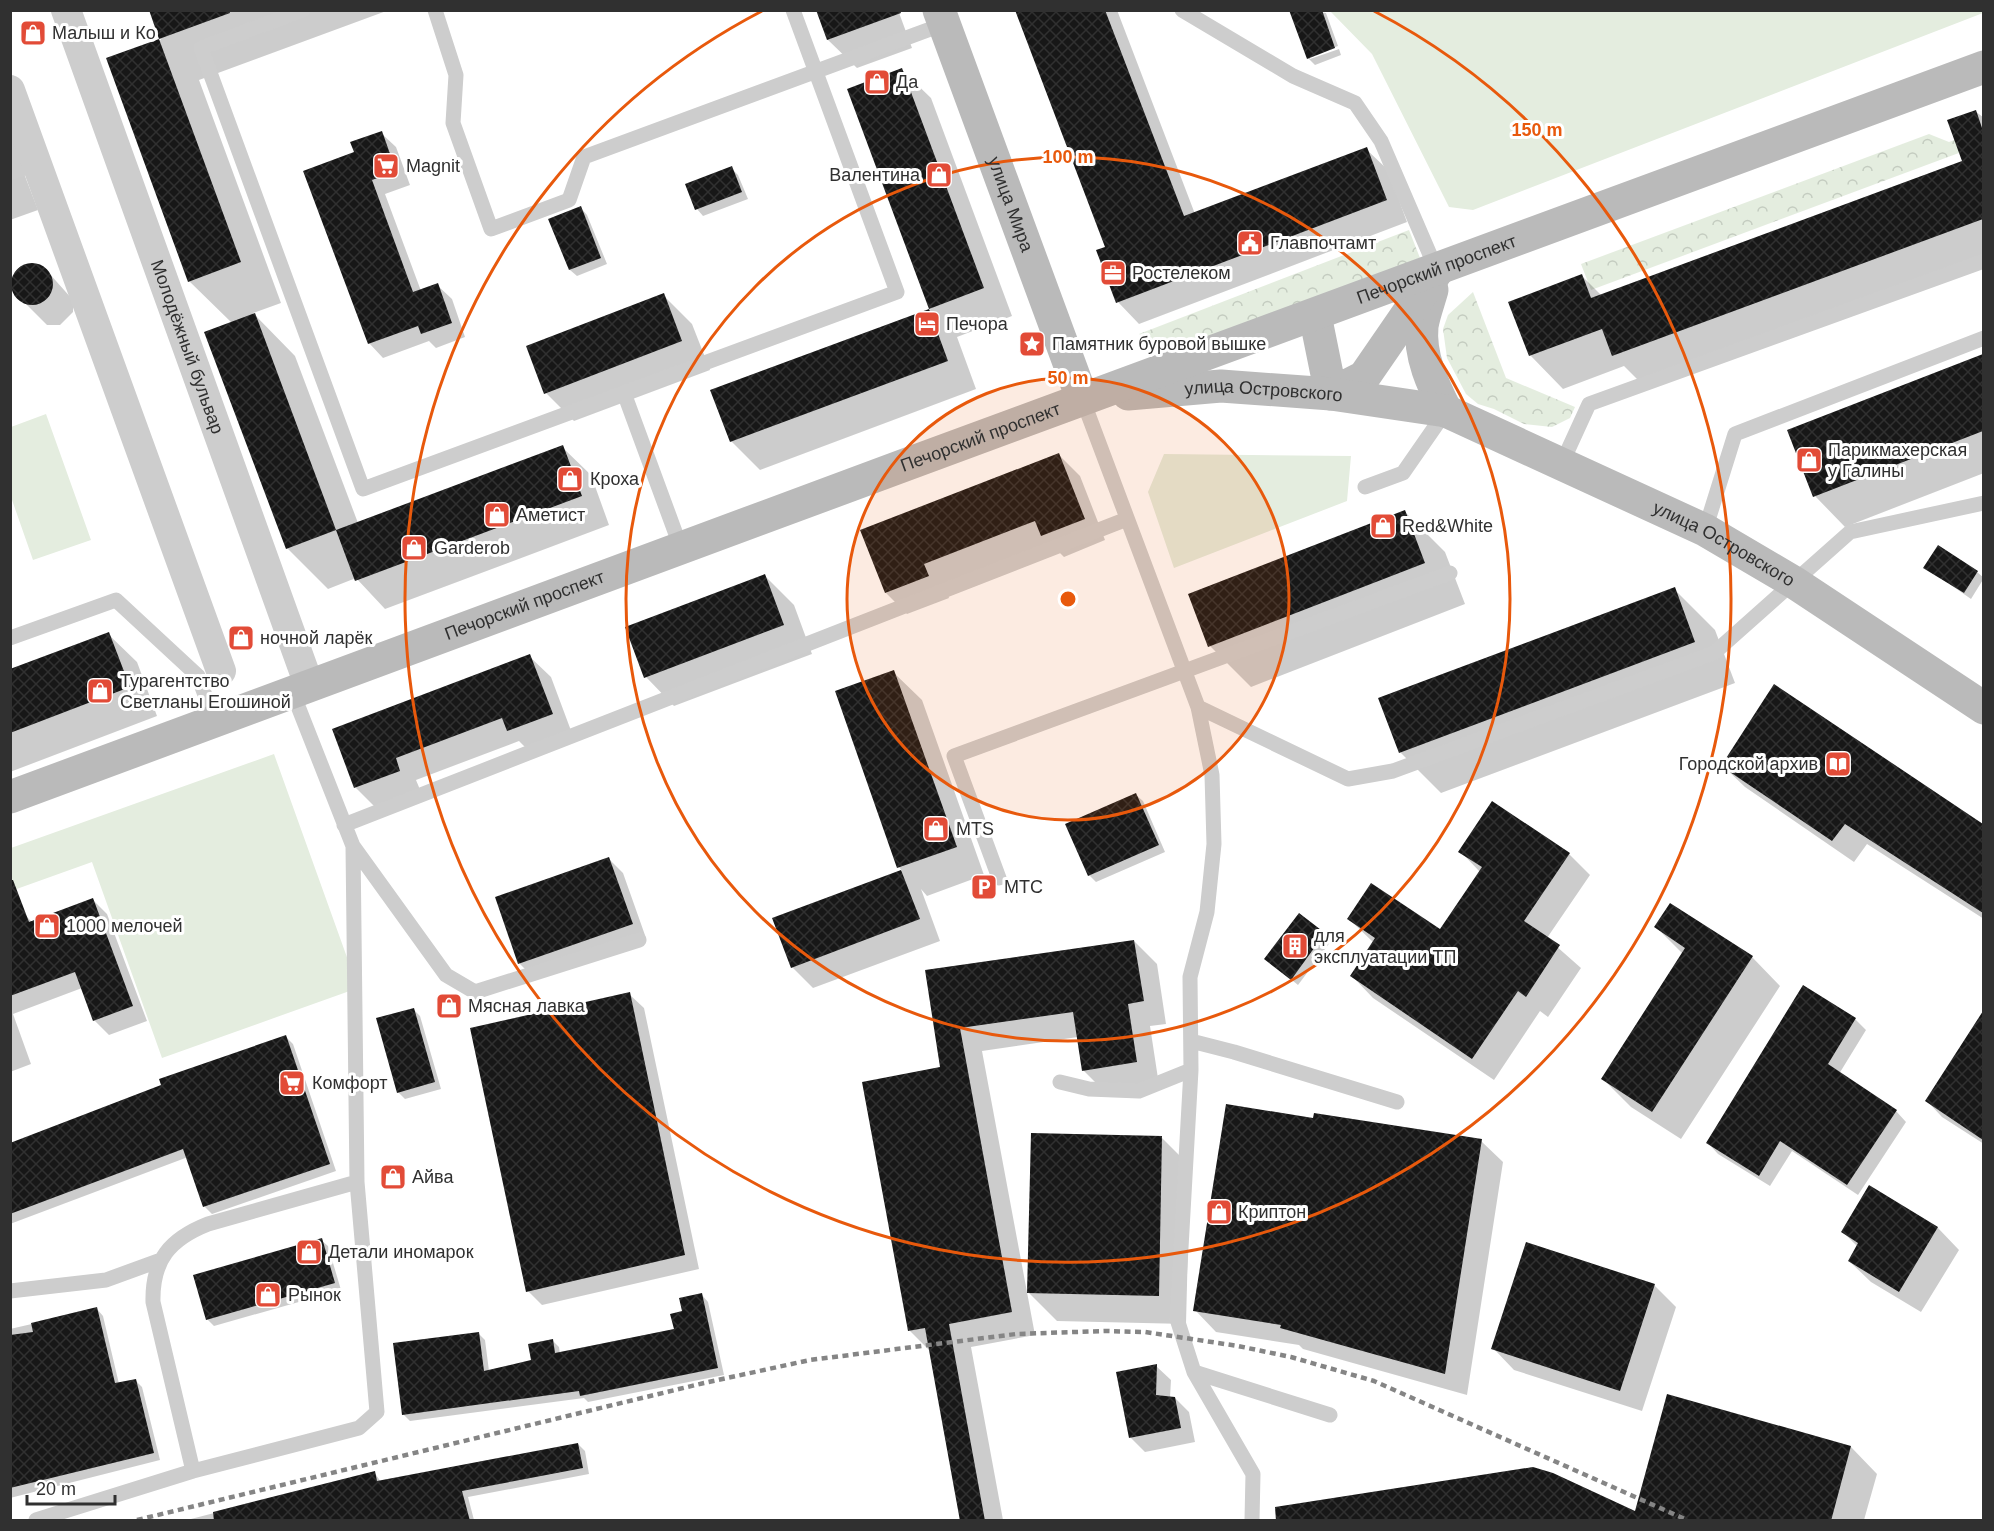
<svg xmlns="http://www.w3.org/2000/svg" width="1994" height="1531" font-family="Arial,sans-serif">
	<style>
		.forest { fill: url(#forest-crowns) }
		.park { fill: #e4eddf }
		.shadow { fill: #0003 }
		.building { fill: url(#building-cross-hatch) }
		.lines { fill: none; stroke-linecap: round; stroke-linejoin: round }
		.lane { stroke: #cdcdcd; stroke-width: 15 }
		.street { stroke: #cdcdcd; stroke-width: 30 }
		.secondary { stroke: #bababa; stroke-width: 33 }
		.rail { stroke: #858585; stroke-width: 4.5; stroke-dasharray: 6 4.5; stroke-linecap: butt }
		.ring { fill: none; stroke: #e8590c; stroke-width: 3 }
		.labels { text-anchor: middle; stroke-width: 6; stroke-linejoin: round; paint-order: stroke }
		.poi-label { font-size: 18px; fill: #303030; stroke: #fff; text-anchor: start }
		.street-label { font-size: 18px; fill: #303030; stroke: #fff }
		.centre { fill: #e8590c; stroke: #fff; stroke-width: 3 }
		.ring-label { font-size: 18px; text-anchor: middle; font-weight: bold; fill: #e8590c; stroke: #fff; stroke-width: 6; stroke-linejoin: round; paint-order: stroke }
	</style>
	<defs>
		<pattern id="forest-crowns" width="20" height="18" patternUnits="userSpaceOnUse" patternTransform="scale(1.5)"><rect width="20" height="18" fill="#e4eddf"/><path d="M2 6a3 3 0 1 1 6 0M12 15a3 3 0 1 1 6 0" fill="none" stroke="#c4ccc0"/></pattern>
		<pattern id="building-cross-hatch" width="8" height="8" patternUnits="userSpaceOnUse" patternTransform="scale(1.5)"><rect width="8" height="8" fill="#171717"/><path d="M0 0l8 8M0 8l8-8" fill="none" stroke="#303030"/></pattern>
	</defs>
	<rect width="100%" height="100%" fill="#fff"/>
	<path class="forest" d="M1981 130 1983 144 1591 290 1581 264 1929 134 1949 142Z
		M1409 230 1420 258 1170 352 1139 334Z
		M1473 292 1506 378 1575 407 1570 418 1552 427 1524 424 1494 409 1478 404 1466 394 1447 358 1443 329 1448 315Z"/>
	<path class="park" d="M1983 10V13L1473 210 1449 207 1372 54 1330 11Z
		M46 414 91 540 33 560 11 497V427Z
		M1164 454 1351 456 1347 501 1174 568 1148 492Z
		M274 754 358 988 162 1058 92 862 11 891V848Z"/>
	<path class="shadow" d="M150 10H389L199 80 281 303 253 313 295 356 358 523 562 447 591 475 609 525 385 609 356 578 328 589 287 548 232 323 189 281 108 59 161 40Z
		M817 10H898L912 48 857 68 828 40Z
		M1017 10H1117L1195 214 1366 149 1388 170 1407 222 1139 324 1118 302 1107 248Z
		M1307 10 1326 13 1338 46 1310 56V59L1339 49 1341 55 1315 65 1308 58Z
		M902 70 931 98 1012 316 957 337 976 389 760 470 731 441 712 391 931 309 849 90Z
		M1975 111 1984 118V264L1647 389 1624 366 1563 389 1530 355 1582 276 1602 296 1963 162Z
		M381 133 396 147 410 185 385 194 421 291 437 285 452 299 465 337 436 348 429 341 383 358 369 343 356 153Z
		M10 148 17 155 38 210 10 220Z
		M731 168 738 175 748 199 703 216 697 209Z
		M581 208 587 215 607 264 577 276 570 270Z
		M30 265 48 272 73 300V312L60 325H47L16 294 13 282 19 270Z
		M663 295 692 324 710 370 574 421 546 393Z
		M1984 355V473L1845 527 1815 496 1789 430Z
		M1059 455 1080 476 1105 540 1064 557 1051 544 944 585 949 598 907 614 886 593Z
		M1404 511 1445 552 1465 604 1251 687 1210 646Z
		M1925 567 1977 572 1984 578 1971 599Z
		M765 576 794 605 812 654 674 706 646 677Z
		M1674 589 1715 630 1735 683 1441 793 1400 752Z
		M108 634 137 662 157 716 10 772V671Z
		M529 656 551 677 573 736 530 752 519 741 416 780 421 792 377 809 355 787Z
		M893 672 922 700 984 875 927 896 921 889 940 941 813 988 792 967 774 919 902 871 899 867Z
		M1775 686 1984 826V919L1867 844 1854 862 1745 787 1723 766Z
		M1136 795 1143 801 1165 852 1096 882 1089 875Z
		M1460 851 1569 854 1590 875 1547 938 1581 968 1548 1017 1540 1011 1494 1080 1373 998 1352 976 1374 943 1349 919 1440 932 1480 872Z
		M609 859 623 873 646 938 533 977 519 963Z
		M93 900 107 914 147 1021 109 1035 94 1020 82 988 13 1014 31 1064 10 1072V921L25 915 32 922Z
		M1299 915 1331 941 1298 985 1266 959Z
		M1656 927 1752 957 1780 986 1681 1139 1631 1107 1603 1079 1683 954Z
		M1134 941 1157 964 1166 1024 1150 1026 1159 1085 1106 1093 1083 1070 1078 1037 982 1051 1035 1335 971 1347 1003 1520H962L930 1351 910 1331 942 1069 927 971Z
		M629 994 644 1008 699 1269 542 1305 528 1291Z
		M413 1009 420 1016 441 1089 405 1099 398 1092Z
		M1855 1019 1866 1030 1839 1074 1896 1111 1906 1122 1858 1195 1792 1151 1770 1186 1718 1154 1708 1143Z
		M1976 1025 1984 1029V1144L1942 1117 1927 1101Z
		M286 1037 293 1044 336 1171 212 1214 205 1207 188 1157 10 1224V1144Z
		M1315 1119 1481 1141 1503 1162 1467 1395 1303 1349 1299 1345 1216 1332 1195 1310Z
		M1162 1138 1190 1166 1186 1324 1057 1321 1028 1292Z
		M1870 1188 1938 1228 1959 1250 1921 1312 1871 1282 1849 1261 1858 1247 1843 1232Z
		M321 1240 328 1246 341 1290 214 1326 207 1319Z
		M1654 1285 1676 1307 1642 1411 1514 1370 1493 1348Z
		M702 1295 708 1302 724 1375 588 1402 584 1398 410 1421 403 1414 478 1333 485 1340 489 1371 533 1362 552 1340 559 1347 560 1354 675 1330 684 1312Z
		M97 1309 103 1316 119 1384 135 1380 142 1387 160 1460 10 1498V1329Z
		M1156 1366 1171 1380 1170 1398H1175L1189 1412 1195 1442 1145 1452 1131 1438Z
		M578 1444 585 1451 589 1474 468 1497 474 1520H187L374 1472 381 1482Z
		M1851 1447 1877 1474 1864 1520H1295L1636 1513Z"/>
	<path class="building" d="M149 10H229L230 13 159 39Z
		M816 10H900L901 13 827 40Z
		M1015 10H1105L1184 216 1367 147 1387 200 1116 303 1096 250 1105 247Z
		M1289 10H1322L1335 48 1307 59Z
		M159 39 241 262 188 282 106 58Z
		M902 68 984 288 929 309 847 89Z
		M1976 110 1983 131V219L1612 356 1602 329 1529 356 1508 302 1582 274 1591 298 1962 161 1947 120Z
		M382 131 396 171 372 180 413 292 438 283 452 323 421 334 418 326 368 344 303 171 354 152 350 142Z
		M732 166 742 192 695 210 685 184Z
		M581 206 601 258 569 270 548 219Z
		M11 284a21 21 0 1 1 42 0a21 21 0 1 1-42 0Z
		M664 293 682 341 544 394 526 346Z
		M929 309 948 361 730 442 710 390Z
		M255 313 336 530 286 549 204 332Z
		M1983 354V431L1813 497 1787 430Z
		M563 445 582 496 355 581 336 530Z
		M1059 453 1085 519 1041 536 1035 521 924 564 929 576 885 593 860 530Z
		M1405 510 1425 563 1208 647 1188 594Z
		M1938 545 1978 571 1964 593 1923 568Z
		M765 574 784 625 644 678 625 627Z
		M1675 587 1695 642 1399 753 1378 698Z
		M109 632 130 687 10 733V669Z
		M530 654 553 714 507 731 502 718 396 758 400 771 354 788 332 729Z
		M894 670 957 847 897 868 835 691Z
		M1774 684 1983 824V913L1845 824 1832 841 1721 766Z
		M1136 793 1159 845 1088 876 1065 824Z
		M1492 801 1570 853 1524 921 1560 945 1526 997 1518 991 1472 1059 1350 976 1375 938 1347 919 1371 883 1440 929 1482 867 1458 852Z
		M609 857 633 924 518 964 495 897Z
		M901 870 920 919 791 968 772 918Z
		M10 880H13L29 922 93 898 133 1006 93 1021 75 972 10 996Z
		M1670 903 1753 956 1652 1112 1601 1079 1685 948 1654 927Z
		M1299 913 1325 933 1291 980 1264 959Z
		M1134 940 1144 1001 1128 1004 1137 1062 1082 1071 1073 1012 960 1028 1012 1312 949 1324 985 1521H960L925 1328 908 1331 862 1082 940 1067 925 970Z
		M1803 985 1856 1018 1828 1064 1897 1110 1847 1185 1780 1141 1759 1176 1706 1143Z
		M630 992 685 1255 526 1292 470 1028Z
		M414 1008 435 1082 397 1093 376 1018Z
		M1983 1011V1140L1925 1101Z
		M286 1035 330 1164 203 1207 183 1149 10 1214V1143L161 1085 159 1079Z
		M1226 1104 1313 1118 1314 1113 1482 1139 1445 1374 1280 1328 1281 1325 1193 1311Z
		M1031 1133 1162 1136 1159 1296 1027 1293Z
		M1869 1185 1938 1227 1899 1292 1848 1261 1858 1243 1841 1232Z
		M322 1238 335 1283 206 1320 193 1275Z
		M1526 1242 1655 1284 1620 1391 1491 1349Z
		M702 1293 718 1368 580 1396 579 1391 402 1415 393 1343 479 1332 484 1371 531 1360 528 1344 553 1339 555 1353 674 1329 670 1314 682 1311 679 1298Z
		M97 1307 115 1383 136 1379 154 1453 10 1488V1335L33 1332 31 1323Z
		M1157 1364 1156 1395 1175 1397 1181 1428 1129 1438 1116 1372Z
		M1667 1394 1851 1446 1831 1521H1276L1275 1507 1533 1467 1553 1473 1635 1511Z
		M578 1443 583 1468 462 1491 470 1521H214L213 1512 375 1471 377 1481Z"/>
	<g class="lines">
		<path class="lane" d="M303 10 201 48 363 489 897 292 793 10
			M435 10 456 75 453 123 491 229 569 200 584 157 944 24
			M1182 10 1293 76 1355 103 1381 141 1437 271
			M10 139 21 169 10 173
			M624 393 681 548
			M1082 398 1198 707 1212 775 1214 844 1207 912 1190 977 1191 1070 1177 1319 1194 1372 1253 1474 1252 1520
			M1562 463 1589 404 1984 261
			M1365 487 1403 473 1446 411
			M1705 530 1735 434 1984 338
			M10 638 116 600 198 676 214 720
			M1198 707 1348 779 1393 771 1714 653 1850 532 1984 503
			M344 825 1127 519
			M353 846 446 975 475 992 639 940
			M999 878 954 756 1450 573
			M1191 1041 1234 1052 1397 1102
			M1060 1082 1089 1089 1139 1091 1191 1070
			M10 1291 106 1280 158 1261
			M1194 1372 1330 1415
			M193 1471 153 1302C152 1260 170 1239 208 1224L357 1182
			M36 1520 193 1471 359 1428 377 1412 357 1182 353 846 292 691"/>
		<g class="street">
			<path id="s1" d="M66 10 309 685"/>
			<path d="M10 90 221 671"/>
		</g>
		<g class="secondary">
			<path id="s2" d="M939 10 1082 398"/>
			<path d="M1432 290C1429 301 1424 314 1422 326 1419 356 1433 385 1446 411"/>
			<path d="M1315 315 1331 394 1364 377 1437 271"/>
			<path id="s3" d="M1128 394 1221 386 1331 394 1446 411 1705 530 1795 583 1984 708"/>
			<path id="s4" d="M10 797C667 550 1326 312 1984 67"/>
		</g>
		<path class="rail" d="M137 1520 704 1383 810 1360 1016 1334 1105 1331 1145 1332 1238 1346 1291 1357 1374 1381 1687 1520"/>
	</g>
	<circle cx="1068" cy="599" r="221" fill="#e8590c" fill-opacity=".12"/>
	<g class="ring">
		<circle cx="1068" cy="599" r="221"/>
		<circle cx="1068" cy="599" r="442"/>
		<path d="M1374 11A663 663 0 1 1 762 11"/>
	</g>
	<defs>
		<symbol id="shop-square" viewBox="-11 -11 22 22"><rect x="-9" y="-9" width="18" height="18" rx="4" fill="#e24b37" stroke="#fff"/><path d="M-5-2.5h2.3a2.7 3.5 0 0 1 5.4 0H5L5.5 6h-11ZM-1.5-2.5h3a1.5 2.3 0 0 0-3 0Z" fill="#fff"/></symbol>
		<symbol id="supermarket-square" viewBox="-11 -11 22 22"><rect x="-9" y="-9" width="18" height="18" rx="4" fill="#e24b37" stroke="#fff"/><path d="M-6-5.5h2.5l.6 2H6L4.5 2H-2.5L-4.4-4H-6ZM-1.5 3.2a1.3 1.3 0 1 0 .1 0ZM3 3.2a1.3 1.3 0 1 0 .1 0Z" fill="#fff"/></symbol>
		<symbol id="civic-square" viewBox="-11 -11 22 22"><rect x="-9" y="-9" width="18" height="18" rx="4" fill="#e24b37" stroke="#fff"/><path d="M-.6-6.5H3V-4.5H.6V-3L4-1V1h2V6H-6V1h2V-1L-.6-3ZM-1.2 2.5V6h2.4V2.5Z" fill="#fff"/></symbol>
		<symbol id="office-square" viewBox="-11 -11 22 22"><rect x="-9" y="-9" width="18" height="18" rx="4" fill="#e24b37" stroke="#fff"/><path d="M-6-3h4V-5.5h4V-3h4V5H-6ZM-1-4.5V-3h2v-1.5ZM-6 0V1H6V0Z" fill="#fff"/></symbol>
		<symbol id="hotel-square" viewBox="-11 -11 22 22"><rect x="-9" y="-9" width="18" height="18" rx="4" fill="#e24b37" stroke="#fff"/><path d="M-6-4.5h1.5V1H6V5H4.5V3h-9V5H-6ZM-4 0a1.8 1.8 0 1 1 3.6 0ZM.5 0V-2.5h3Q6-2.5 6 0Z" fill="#fff"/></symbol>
		<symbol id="sight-square" viewBox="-11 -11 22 22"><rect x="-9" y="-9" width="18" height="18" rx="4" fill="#e24b37" stroke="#fff"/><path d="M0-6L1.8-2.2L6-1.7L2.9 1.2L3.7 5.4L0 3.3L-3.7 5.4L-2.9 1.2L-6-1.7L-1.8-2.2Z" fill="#fff"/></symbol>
		<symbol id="library-square" viewBox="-11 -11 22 22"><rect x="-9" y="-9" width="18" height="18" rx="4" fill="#e24b37" stroke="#fff"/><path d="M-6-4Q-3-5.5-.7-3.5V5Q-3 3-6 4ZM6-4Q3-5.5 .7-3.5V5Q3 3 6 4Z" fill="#fff"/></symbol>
		<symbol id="parking-square" viewBox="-11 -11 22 22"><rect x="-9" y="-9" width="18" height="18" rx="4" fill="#e24b37" stroke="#fff"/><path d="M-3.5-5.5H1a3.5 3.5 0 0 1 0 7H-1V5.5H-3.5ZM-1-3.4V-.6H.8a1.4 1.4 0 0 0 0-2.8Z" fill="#fff"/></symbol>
		<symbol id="building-square" viewBox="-11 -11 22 22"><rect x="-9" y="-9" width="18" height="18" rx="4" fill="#e24b37" stroke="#fff"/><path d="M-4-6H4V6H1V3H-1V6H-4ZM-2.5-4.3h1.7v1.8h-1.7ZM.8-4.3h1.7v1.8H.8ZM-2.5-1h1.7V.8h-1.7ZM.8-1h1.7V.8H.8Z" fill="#fff"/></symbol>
	</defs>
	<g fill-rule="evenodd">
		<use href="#shop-square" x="18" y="18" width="30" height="30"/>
		<use href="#shop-square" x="862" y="67" width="30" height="30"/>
		<use href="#supermarket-square" x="371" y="151" width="30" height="30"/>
		<use href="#shop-square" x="924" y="160" width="30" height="30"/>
		<use href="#civic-square" x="1235" y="228" width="30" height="30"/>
		<use href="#office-square" x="1098" y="258" width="30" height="30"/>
		<use href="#hotel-square" x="912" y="309" width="30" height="30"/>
		<use href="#sight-square" x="1017" y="329" width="30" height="30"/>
		<use href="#shop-square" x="1794" y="445" width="30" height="30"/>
		<use href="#shop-square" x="555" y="464" width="30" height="30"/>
		<use href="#shop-square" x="482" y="500" width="30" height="30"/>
		<use href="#shop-square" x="1368" y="511" width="30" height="30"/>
		<use href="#shop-square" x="399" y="533" width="30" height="30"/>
		<use href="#shop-square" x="226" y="623" width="30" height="30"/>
		<use href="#shop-square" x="85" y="676" width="30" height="30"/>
		<use href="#library-square" x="1823" y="749" width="30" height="30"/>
		<use href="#shop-square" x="921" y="814" width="30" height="30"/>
		<use href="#parking-square" x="969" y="872" width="30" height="30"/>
		<use href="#shop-square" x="32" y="911" width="30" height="30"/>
		<use href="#building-square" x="1280" y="931" width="30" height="30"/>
		<use href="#shop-square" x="434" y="991" width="30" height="30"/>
		<use href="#supermarket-square" x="277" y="1068" width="30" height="30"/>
		<use href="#shop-square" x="378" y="1162" width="30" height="30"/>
		<use href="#shop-square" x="1204" y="1197" width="30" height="30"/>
		<use href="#shop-square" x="294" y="1237" width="30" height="30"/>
		<use href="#shop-square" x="253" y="1280" width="30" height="30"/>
	</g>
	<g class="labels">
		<g class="poi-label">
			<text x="52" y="39">Малыш и Ко</text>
			<text x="896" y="88">Да</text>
			<text x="406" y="172">Magnit</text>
			<text x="920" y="181" text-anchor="end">Валентина</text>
			<text x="1270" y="249">Главпочтамт</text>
			<text x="1132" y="279">Ростелеком</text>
			<text x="946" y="330">Печора</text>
			<text x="1052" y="350">Памятник буровой вышке</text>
			<text x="1828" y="456">Парикмахерская<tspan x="1828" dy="21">у Галины</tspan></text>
			<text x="590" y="485">Кроха</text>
			<text x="516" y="521">Аметист</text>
			<text x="1402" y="532">Red&amp;White</text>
			<text x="434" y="554">Garderob</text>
			<text x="260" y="644">ночной ларёк</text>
			<text x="120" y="687">Турагентство<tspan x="120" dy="21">Светланы Егошиной</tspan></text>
			<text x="1818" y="770" text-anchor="end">Городской архив</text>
			<text x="956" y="835">MTS</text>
			<text x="1004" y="893">МТС</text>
			<text x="66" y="932">1000 мелочей</text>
			<text x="1314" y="942">для<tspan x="1314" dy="21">эксплуатации ТП</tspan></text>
			<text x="468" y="1012">Мясная лавка</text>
			<text x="312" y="1089">Комфорт</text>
			<text x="412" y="1183">Айва</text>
			<text x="1238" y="1218">Криптон</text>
			<text x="328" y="1258">Детали иномарок</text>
			<text x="288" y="1301">Рынок</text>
		</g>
		<g class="street-label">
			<text dy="6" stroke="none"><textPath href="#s2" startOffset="207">улица Мира</textPath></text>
			<text dy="6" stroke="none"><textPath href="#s4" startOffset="1521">Печорский проспект</textPath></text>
			<text dy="6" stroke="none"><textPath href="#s1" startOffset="358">Молодёжный бульвар</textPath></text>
			<text dy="6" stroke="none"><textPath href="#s3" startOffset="136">улица Островского</textPath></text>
			<text dy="6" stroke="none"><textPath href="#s4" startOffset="1035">Печорский проспект</textPath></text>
			<text dy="6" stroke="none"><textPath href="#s3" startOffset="628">улица Островского</textPath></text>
			<text dy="6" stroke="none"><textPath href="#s4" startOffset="549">Печорский проспект</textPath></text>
		</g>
	</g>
	<circle cx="1068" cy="599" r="9" class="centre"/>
	<g class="ring-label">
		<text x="1537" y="136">150 m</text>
		<text x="1068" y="163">100 m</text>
		<text x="1068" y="384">50 m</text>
	</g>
	<rect width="1994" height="1531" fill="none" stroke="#303030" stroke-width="24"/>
	<path d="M27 1495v9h88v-9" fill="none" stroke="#303030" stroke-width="3"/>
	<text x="36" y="1495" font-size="18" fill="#303030" stroke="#ffffff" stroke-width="4.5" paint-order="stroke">20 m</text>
</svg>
